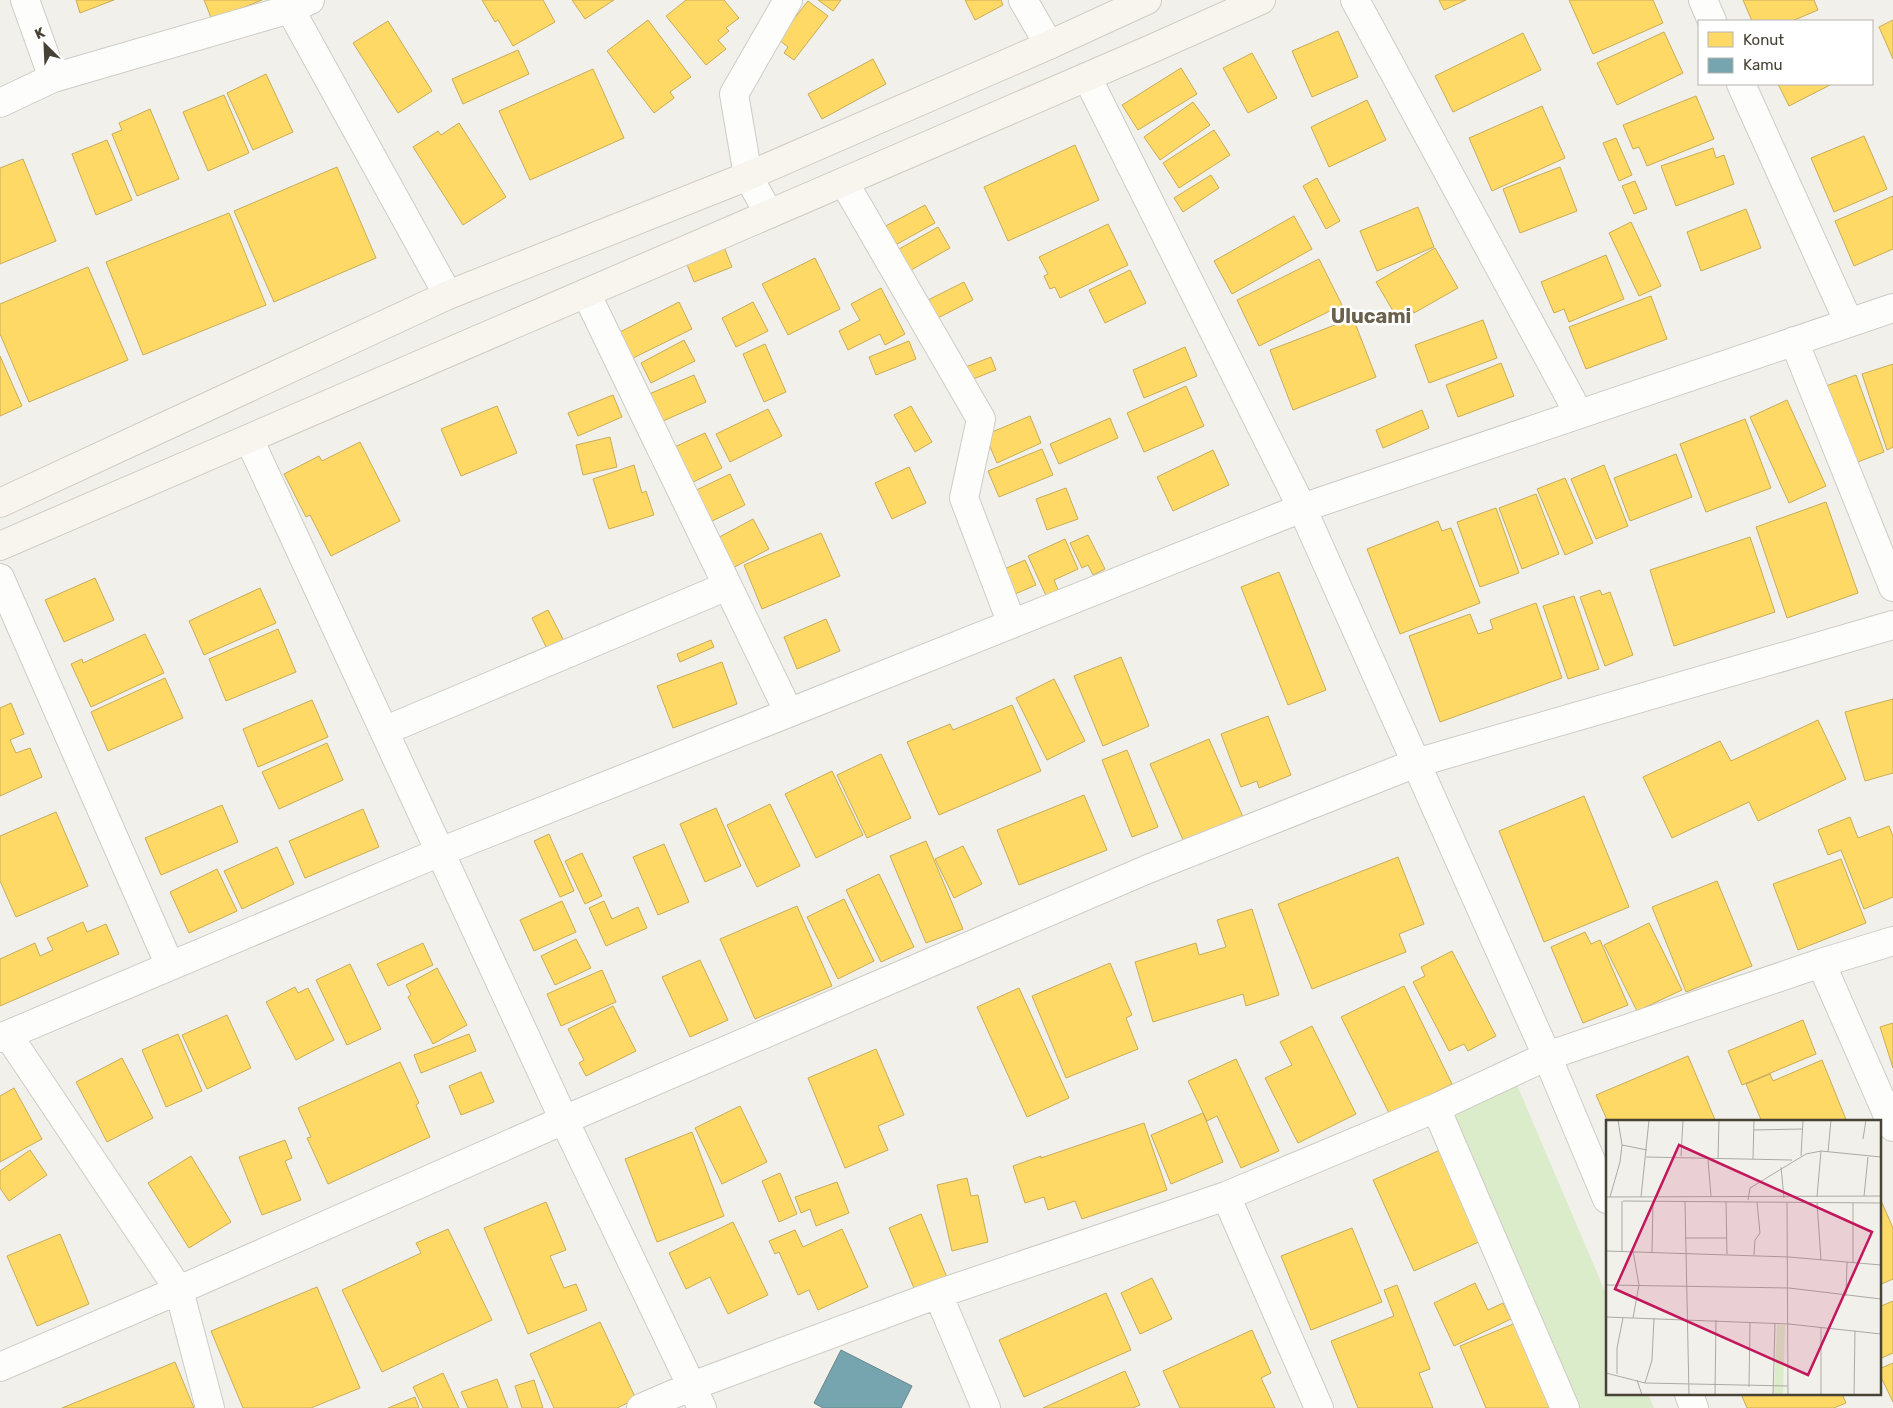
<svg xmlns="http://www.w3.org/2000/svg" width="1893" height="1408" font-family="Rubik,sans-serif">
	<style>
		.green { fill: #dbecca }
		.homes { fill: #ffd966; stroke: #c8ac58 }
		.public { fill: #76a5af; stroke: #68878b }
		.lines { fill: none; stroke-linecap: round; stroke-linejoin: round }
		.street-casing { stroke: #cdccc6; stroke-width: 30 }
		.secondary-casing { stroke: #d0cdc1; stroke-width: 30 }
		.street { stroke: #fdfdfc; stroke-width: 28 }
		.secondary { stroke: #f7f5ee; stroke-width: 28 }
		.labels { text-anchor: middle; stroke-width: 5; stroke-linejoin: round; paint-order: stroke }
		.district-label { font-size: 20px; font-weight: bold; fill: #6a614d; stroke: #fff }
		.inset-road { fill: none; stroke: #adaaa2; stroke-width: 1 }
		.view { fill: #c2185b; fill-opacity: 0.15; stroke: #c2185b; stroke-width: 2.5 }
		.inset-edge { fill: none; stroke: #474236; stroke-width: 2.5 }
	</style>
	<rect width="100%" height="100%" fill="#f1f0ea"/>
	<path class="green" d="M1517 1085 1607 1296V1394H1648L1654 1408H1578L1454 1114Z"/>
	<path class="homes" d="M76 0H114L80 13Z
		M204 0H262L212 20Z
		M482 0H543L555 22 513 46 498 20 495 22Z
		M572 0H614L585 19Z
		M686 0H724L739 18 726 28 729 31 718 40 726 49 706 65 666 16Z
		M818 0H841L833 11Z
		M965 0H1001L1003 5 975 20Z
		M1439 0H1466L1444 10Z
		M1569 0H1653L1663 23 1593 54Z
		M1743 0H1814L1818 10 1792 21H1752Z
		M808 1 828 16 794 60 784 53 788 47 778 39Z
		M648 20 691 77 670 92 674 98 654 113 607 51Z
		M1893 20V59L1879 27Z
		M388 21 432 91 398 113 353 43Z
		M1338 31 1358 77 1312 97 1292 51Z
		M1664 32 1683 73 1617 105 1597 63Z
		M1523 33 1541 70 1453 112 1435 76Z
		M518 50 529 74 463 104 452 79Z
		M1252 53 1277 98 1248 113 1223 68Z
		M873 59 886 84 822 119 808 94Z
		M1181 68 1197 94 1138 130 1122 105Z
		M593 69 624 138 530 180 499 111Z
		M266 74 293 132 253 150 227 93Z
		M1778 84H1832L1789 106Z
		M224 95 249 153 208 171 183 112Z
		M1696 96 1714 139 1647 166 1639 147 1633 149 1623 125Z
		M1367 100 1386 140 1329 167 1311 127Z
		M1193 102 1210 125 1160 160 1144 137Z
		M1542 106 1565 158 1492 191 1469 138Z
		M150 109 179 179 137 196 112 134 122 130 119 123Z
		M459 123 506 197 463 225 413 147 438 131 441 135Z
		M1214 130 1230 155 1179 188 1163 163Z
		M1864 136 1887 189 1834 212 1811 158Z
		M1616 138 1632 175 1619 181 1603 143Z
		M107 140 132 200 96 215 72 154Z
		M1075 145 1099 200 1008 241 984 187Z
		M1713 148 1716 158 1724 155 1734 184 1676 206 1661 166Z
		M23 159 56 241 0 264V168Z
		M337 167 376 258 274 302 234 211Z
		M1560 167 1577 211 1520 233 1503 189Z
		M1211 175 1219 188 1183 212 1174 198Z
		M1317 178 1340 221 1326 229 1303 186Z
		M1635 181 1647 209 1634 214 1622 186Z
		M1893 196V249L1854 266 1835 221Z
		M925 205 935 223 890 248 880 229Z
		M1418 207 1434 247 1377 271 1360 231Z
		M1746 209 1761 248 1701 271 1687 232Z
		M229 213 266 305 143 355 106 262Z
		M1294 216 1312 249 1232 294 1214 261Z
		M1631 222 1661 286 1639 296 1609 233Z
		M1108 224 1128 265 1060 298 1055 287 1050 289 1044 276 1048 274 1039 257Z
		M938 227 950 248 904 274 892 253Z
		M720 237 732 267 694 282 682 252Z
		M1435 248 1458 288 1414 313 1411 307 1396 316 1376 282Z
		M1606 255 1624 299 1569 322 1564 309 1554 313 1541 282Z
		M815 258 840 309 788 335 762 284Z
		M1319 259 1342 305 1259 346 1237 300Z
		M88 267 128 360 29 402 0 334V304Z
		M1130 270 1146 303 1105 323 1089 290Z
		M964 282 973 300 930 322 920 304Z
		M881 288 905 334 885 345 880 334 848 350 839 331 860 320 851 304Z
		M1651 296 1667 339 1586 369 1569 327Z
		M679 302 692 329 625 362 612 336Z
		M753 302 768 331 736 347 722 318Z
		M1353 318 1376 377 1293 410 1270 350Z
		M1483 320 1497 358 1429 383 1415 345Z
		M684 340 695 361 651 383 641 363Z
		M909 341 916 359 876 375 869 357Z
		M765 344 786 392 764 402 743 354Z
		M1185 347 1197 376 1144 398 1133 370Z
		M0 356 22 406 0 416Z
		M991 357 996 370 963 383 958 370Z
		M1501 363 1514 396 1458 417 1446 385Z
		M1893 364V447L1887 450 1862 374Z
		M694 375 706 402 654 425 642 397Z
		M1856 375 1884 452 1855 463 1826 386Z
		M1186 386 1204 426 1144 452 1127 413Z
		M613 395 622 417 578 436 568 413Z
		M1787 400 1826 486 1789 503 1750 417Z
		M497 406 517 453 461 476 441 429Z
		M911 406 932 442 915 452 894 415Z
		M768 409 782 436 730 462 716 434Z
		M1422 410 1429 428 1383 448 1376 430Z
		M1030 416 1041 443 997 463 985 435Z
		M1110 418 1118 438 1059 464 1050 444Z
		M1745 419 1771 488 1706 512 1680 444Z
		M705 433 722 468 685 486 668 450Z
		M610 437 617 467 583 475 576 445Z
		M360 442 400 521 331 556 310 515 306 517 284 474 319 456 322 461Z
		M1042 449 1053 475 999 497 988 471Z
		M1213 450 1229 485 1173 511 1157 477Z
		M1676 454 1692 497 1630 521 1614 478Z
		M634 465 642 493 646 491 654 515 609 529 593 479Z
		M1604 465 1628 526 1596 539 1571 479Z
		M909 467 926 503 892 519 875 483Z
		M730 474 745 505 704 525 688 494Z
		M1565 478 1593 543 1565 555 1537 489Z
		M1066 488 1078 519 1047 530 1036 499Z
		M1536 494 1559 554 1522 569 1499 508Z
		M1826 502 1858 593 1787 618 1756 527Z
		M1496 508 1519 573 1480 587 1457 522Z
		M753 519 769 549 727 571 712 541Z
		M1438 521 1442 531 1451 528 1480 603 1400 634 1367 549Z
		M821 533 840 576 762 609 744 565Z
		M1088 535 1105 569 1093 575 1088 565 1082 568 1070 543Z
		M1750 537 1775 612 1674 646 1650 570Z
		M1065 539 1078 569 1054 580 1061 597 1049 602 1028 556Z
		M1025 560 1036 585 1006 598 995 573Z
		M1279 572 1326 690 1288 705 1241 587Z
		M95 578 114 620 64 642 45 600Z
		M260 588 276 623 204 655 189 621Z
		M1600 590 1602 595 1610 592 1633 655 1605 666 1580 597Z
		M1574 596 1599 669 1568 679 1543 606Z
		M1536 603 1562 678 1440 722 1409 636 1470 614 1478 634 1493 629 1490 620Z
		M548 610 565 643 548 651 532 618Z
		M826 619 840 651 797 669 784 637Z
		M278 629 296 672 226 701 209 659Z
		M145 634 164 673 91 707 71 664 82 659 83 663Z
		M711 640 714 647 680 662 677 654Z
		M1121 657 1149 726 1103 746 1074 676Z
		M722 662 737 704 673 728 657 686Z
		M165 678 183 718 108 751 91 712Z
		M1054 679 1085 741 1047 760 1016 698Z
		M1893 699V773L1865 781 1845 712Z
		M312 700 328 737 258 767 243 729Z
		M11 703 24 734 10 740 16 753 30 748 42 777 0 796V708Z
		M1012 705 1041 771 939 815 907 742 950 724 953 730Z
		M1268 716 1291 775 1259 788 1257 781 1241 787 1221 734Z
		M1818 720 1846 779 1758 821 1749 802 1672 838 1643 777 1720 741 1731 761Z
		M1209 739 1246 824 1187 849 1150 764Z
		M327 743 343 780 279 809 262 772Z
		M1127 750 1158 827 1132 837 1102 760Z
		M881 754 911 818 867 838 837 775Z
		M832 771 863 835 816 858 785 794Z
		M1084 795 1107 850 1019 885 997 830Z
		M1584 796 1629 907 1544 942 1499 831Z
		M770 804 800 866 757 887 727 825Z
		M222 805 238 842 161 875 145 838Z
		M716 808 741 866 705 882 680 824Z
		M363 809 379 847 305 878 289 841Z
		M56 812 88 886 16 917 0 881V836Z
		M1850 817 1858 838 1889 826 1893 836V897L1864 909 1841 850 1828 855 1818 830Z
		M549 834 574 891 560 897 534 841Z
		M926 841 963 929 926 943 890 856Z
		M664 844 689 902 658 915 633 857Z
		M963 846 982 884 954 898 935 859Z
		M277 847 294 884 242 909 224 871Z
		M582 853 602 896 585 904 565 861Z
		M1398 857 1424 924 1399 934 1406 952 1312 989 1278 904Z
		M1841 859 1866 923 1798 950 1773 884Z
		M217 869 237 911 189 933 170 892Z
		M879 874 914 947 881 962 846 890Z
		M1717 881 1752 966 1686 992 1652 907Z
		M844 899 874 961 838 979 807 917Z
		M562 901 576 932 534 951 520 920Z
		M604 901 612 919 638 907 647 928 606 946 589 908Z
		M797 906 832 986 755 1019 720 939Z
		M1252 909 1279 995 1246 1006 1243 994 1153 1022 1135 962 1196 943 1199 955 1226 947 1217 920Z
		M83 922 87 932 106 924 119 954 0 1006V959L35 943 40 956 53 950 47 938Z
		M1649 923 1682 990 1637 1011 1604 945Z
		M1585 932 1591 944 1600 940 1628 1005 1583 1023 1551 947Z
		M576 939 591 968 555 985 541 956Z
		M423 943 433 965 388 986 377 964Z
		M1452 951 1496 1036 1468 1051 1464 1044 1449 1051 1413 982 1425 976 1421 967Z
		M700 960 728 1020 690 1037 662 977Z
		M1110 963 1132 1015 1126 1018 1138 1049 1066 1078 1032 996Z
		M350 964 381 1029 347 1045 316 980Z
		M437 968 467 1025 433 1044 408 997 411 995 406 985Z
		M602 970 616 1002 561 1026 547 994Z
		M1404 986 1452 1084 1390 1115 1341 1017Z
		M295 987 298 993 308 988 334 1040 296 1060 266 1002Z
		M1019 988 1069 1098 1027 1117 977 1007Z
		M613 1006 636 1051 586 1076 579 1063 584 1060 568 1029Z
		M227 1015 251 1068 207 1089 182 1035Z
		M1803 1020 1816 1054 1742 1085 1728 1051Z
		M1893 1023V1068L1880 1027Z
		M1312 1026 1356 1114 1298 1143 1265 1078 1292 1065 1280 1042Z
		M178 1034 202 1091 166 1107 142 1050Z
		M469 1034 476 1051 421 1073 414 1055Z
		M876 1049 904 1115 878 1126 888 1150 845 1168 808 1078Z
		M1688 1056 1716 1122H1608L1596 1095Z
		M122 1058 153 1118 107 1142 76 1082Z
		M1236 1059 1279 1151 1241 1168 1217 1116 1207 1121 1188 1081Z
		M1822 1060 1847 1122H1762L1746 1084 1770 1074 1773 1081Z
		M400 1062 419 1103 416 1105 430 1137 328 1184 307 1138 311 1137 298 1108Z
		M481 1072 494 1102 461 1115 449 1086Z
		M14 1088 42 1139 0 1162V1096Z
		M740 1106 767 1162 722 1184 695 1128Z
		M1203 1113 1223 1162 1171 1184 1151 1135Z
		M1144 1123 1167 1190 1082 1219 1075 1201 1048 1210 1044 1197 1025 1203 1013 1166 1041 1156V1158Z
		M692 1132 724 1216 657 1242 625 1159Z
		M285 1140 292 1158 285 1161 301 1200 262 1215 239 1157Z
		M30 1150 47 1175 9 1201 0 1188V1171Z
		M1440 1150 1481 1241 1414 1271 1373 1180Z
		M191 1156 231 1222 189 1248 148 1183Z
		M780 1173 797 1214 779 1222 762 1181Z
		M967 1178 971 1196 978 1195 988 1242 952 1251 937 1185Z
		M837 1182 849 1213 816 1226 810 1209 801 1213 795 1197Z
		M1879 1196 1893 1228V1279L1879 1285Z
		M546 1202 566 1250 550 1256 564 1288 576 1284 587 1310 528 1334 484 1228Z
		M921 1214 948 1280 916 1293 889 1228Z
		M733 1222 768 1295 728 1314 710 1277 686 1289 669 1253Z
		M1352 1228 1382 1302 1311 1330 1281 1256Z
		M448 1229 492 1320 382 1372 342 1290 421 1253 416 1243Z
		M842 1229 868 1287 818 1310 809 1290 798 1295 779 1252 775 1254 769 1241 795 1230 803 1247Z
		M60 1234 89 1304 37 1326 7 1256Z
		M1152 1278 1172 1319 1140 1334 1121 1293Z
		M1475 1283 1488 1310 1503 1303 1511 1319 1454 1346 1434 1303Z
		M1397 1285 1430 1369 1419 1373 1433 1408H1358L1331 1341 1394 1316 1384 1290Z
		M317 1287 360 1388 311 1408H243L211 1331Z
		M1106 1293 1131 1350 1024 1397 999 1340Z
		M1893 1301V1353L1879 1359V1307Z
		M600 1322 636 1399 617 1408H554L530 1354Z
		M1518 1322 1554 1408H1486L1460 1346Z
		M1252 1330 1271 1373 1261 1378 1275 1408H1180L1163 1371Z
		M175 1362 194 1408H62Z
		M1893 1363V1402L1879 1373V1369Z
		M1125 1371 1140 1405 1133 1408H1043Z
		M443 1373 459 1408H423L413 1387Z
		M497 1379 508 1408H468L461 1392Z
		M534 1380 543 1408H522L515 1386Z
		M1741 1394H1842L1846 1403 1834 1408H1747Z
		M415 1397 419 1408H388Z"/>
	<path class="public" d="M841 1350 912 1386 901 1408H823L814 1403Z"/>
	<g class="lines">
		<defs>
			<path id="street" d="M25 0 53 78
				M1023 0 1049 45
				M1355 0 1579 414
				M1703 0 1712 21
				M290 9 448 295
				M1087 77 1302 508 1547 1056 1607 1199
				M1741 84 1849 323
				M0 103 53 78 290 9 310 0
				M844 182 981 419 964 498 1012 624
				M769 214 748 176 734 94 788 0
				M586 293 789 713
				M1794 341 1893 587
				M249 439 564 1120 702 1408
				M0 578 170 966
				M384 731 727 586
				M1821 963 1893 1127
				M8 1035 179 1290 210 1408
				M0 1038 440 852 1302 508 1893 308
				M1436 1108 1565 1408
				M1226 1196 1319 1408
				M938 1294 986 1408
				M0 1367 179 1290 564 1120 1148 869 1416 763 1893 625
				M1689 1394 1694 1408
				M641 1408 692 1386 938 1294 1226 1196 1436 1108 1547 1056 1821 963 1893 941"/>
			<path id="secondary" d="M0 503 448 295 748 176 1049 45 1147 0
				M0 546 1149 50 1261 0"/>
		</defs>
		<use href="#street" class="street-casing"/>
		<use href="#secondary" class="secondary-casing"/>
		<use href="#street" class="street"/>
		<use href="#secondary" class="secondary"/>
	</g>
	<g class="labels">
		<g class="district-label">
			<text x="1371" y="323">Ulucami</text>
		</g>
	</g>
	<g transform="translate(1606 1120)">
		<rect width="275" height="275" fill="#f1f0ea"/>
		<path d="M171 205H179L177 275H168Z" fill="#dbecca"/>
		<path class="inset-road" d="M148 10 197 9M257 19 260 0M16 25 41 30M222 32 225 0M75 36 77 0M195 36 197 0M40 37 186 40M112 39 113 0M147 39 148 0M102 40 105 76M175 47 178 78M258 76 262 37M0 77 275 76M4 77 14 42 16 25 12 0M35 77 43 0M211 77 215 31M142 80 144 68 200 34 215 31 275 37M16 81V131M17 81 275 83M79 82 83 275M120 82 121 134M181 83 182 275M211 83 215 140M247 83V142M79 118H121M0 131 183 137 275 145M27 131 33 165 27 198M46 132 47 81M148 135 149 120 154 113 151 82M0 165 183 168 275 179M240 176 241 142M0 197 183 204 275 214M0 253 39 263 182 266M11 254V228L17 198M31 260 36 275M39 263 46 240 48 198M143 267 144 203M109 275 110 200M167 275 169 204M215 275V207M248 275 249 211"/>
		<path class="view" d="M73 25 266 112 202 255 9 169Z"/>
		<rect width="275" height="275" class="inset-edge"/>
	</g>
	<rect x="1698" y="20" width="175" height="65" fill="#ffffff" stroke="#b5b3af"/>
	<rect x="1708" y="32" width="25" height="15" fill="#ffd966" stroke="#b5b3af"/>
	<text x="1743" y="45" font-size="15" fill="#474236">Konut</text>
	<rect x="1708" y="58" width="25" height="15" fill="#76a5af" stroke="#b5b3af"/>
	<text x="1743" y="70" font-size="15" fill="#474236">Kamu</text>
	<g transform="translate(45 45) rotate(336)" stroke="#ffffff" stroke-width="4" paint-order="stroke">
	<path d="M0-4L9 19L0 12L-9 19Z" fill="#474236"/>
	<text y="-8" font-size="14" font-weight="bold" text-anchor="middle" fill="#474236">K</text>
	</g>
</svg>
